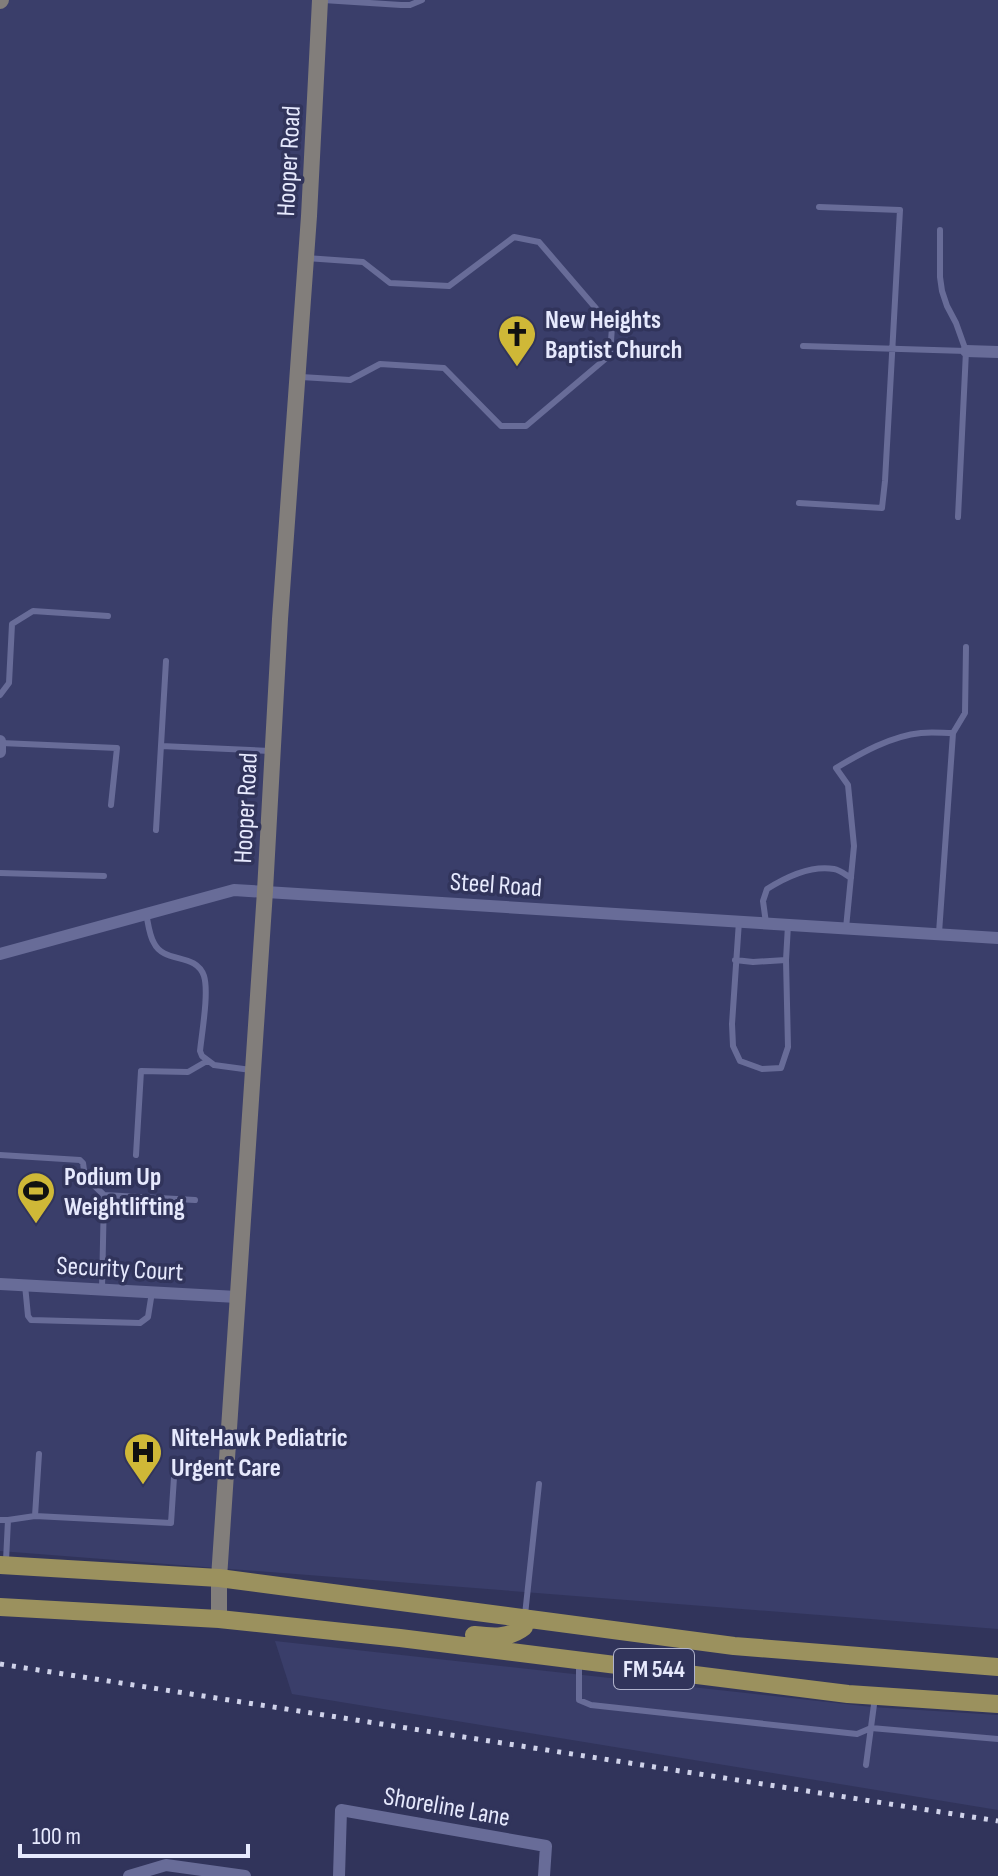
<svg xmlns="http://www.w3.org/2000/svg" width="998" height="1876" font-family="'Sofia Sans Condensed',sans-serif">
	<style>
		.built { fill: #3a3e6a }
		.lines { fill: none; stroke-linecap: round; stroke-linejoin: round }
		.lane { stroke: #686c98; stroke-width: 6 }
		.street { stroke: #686c98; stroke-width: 12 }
		.secondary { stroke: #827e7b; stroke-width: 16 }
		.primary { stroke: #9b915e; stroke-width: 18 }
		.rail { stroke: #cfd2e9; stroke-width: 5; stroke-dasharray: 4 8; stroke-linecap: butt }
		.labels { text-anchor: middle; stroke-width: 7; stroke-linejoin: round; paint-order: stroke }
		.shield { fill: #31345b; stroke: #b0b3cc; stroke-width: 2 }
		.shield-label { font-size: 24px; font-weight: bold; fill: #e6e9fd }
		.street-label { font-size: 26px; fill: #e6e9fd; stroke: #31345b }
		.poi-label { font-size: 26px; font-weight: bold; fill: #e6e9fd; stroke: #31345b; text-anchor: start }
	</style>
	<rect width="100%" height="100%" fill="#31345b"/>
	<path class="built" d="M2 0H998V1629L0 1551V3Z
		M275 1641 872 1707 998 1715V1810L292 1694Z"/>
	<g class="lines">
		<path class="lane" d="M323 0 401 5H410L422 0
			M940 230V277L942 291 947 306 956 323 966 351 958 517
			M803 346 966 351
			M301 377 350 380 380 364 444 368 501 426H526L610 355 612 327 539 242 514 237 449 286 390 283 363 262 306 258
			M799 503 882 508 885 481 900 210 819 207
			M0 695 9 683 12 624 33 611 108 616
			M1 743 117 748 111 805
			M161 746 270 751
			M156 830 166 661
			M0 873 104 876
			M146 913C148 922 149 935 154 943 164 964 196 952 204 976 209 992 202 1032 200 1051L202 1056 214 1065 251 1070
			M739 921 732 1024 733 1046 740 1061 762 1069 781 1068 788 1047 786 960 788 925
			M766 923 763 901 767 889C786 877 811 865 834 869 840 870 846 875 851 878
			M846 928 854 846 848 785 836 768C861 753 891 736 921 733 931 732 943 733 953 733L965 713 966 647
			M939 933 953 733
			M735 960 753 962 786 960
			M0 1155 80 1160 83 1163 85 1177 104 1195 102 1289
			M136 1155 141 1071 188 1072 207 1061
			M104 1195 195 1200
			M25 1285 28 1316 31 1320 140 1323 148 1317 152 1292
			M35 1516 39 1454
			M0 1520H8L35 1516 171 1523 175 1462 226 1466
			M6 1561 8 1520
			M525 1615 539 1484
			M579 1664V1700L591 1705 857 1734 871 1728 998 1739
			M866 1765 875 1697"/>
		<path class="street" d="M966 351 998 352
			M0 741V752
			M0 954 234 890 998 938
			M0 1284 237 1297
			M129 1876 166 1865 245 1876
			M339 1876 341 1810 546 1846 544 1876"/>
		<path class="secondary" d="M0 1 1 0
			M219 1619V1578L265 891 280 619 309 216 320 0"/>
		<path class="primary" d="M0 1565 219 1578 734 1646 998 1667
			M0 1607 219 1619 400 1638 848 1694 998 1704
			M474 1635C492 1637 509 1639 524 1627L525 1618"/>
		<path class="rail" d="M0 1664 998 1821"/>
	</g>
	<defs>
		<symbol id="church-pin" viewBox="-11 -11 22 30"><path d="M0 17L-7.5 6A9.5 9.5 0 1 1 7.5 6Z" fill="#cfb837" stroke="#31345b"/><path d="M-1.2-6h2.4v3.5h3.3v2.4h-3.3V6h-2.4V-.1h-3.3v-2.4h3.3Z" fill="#111"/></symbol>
		<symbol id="stadium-pin" viewBox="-11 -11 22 30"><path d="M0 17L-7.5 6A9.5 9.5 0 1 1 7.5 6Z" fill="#cfb837" stroke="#31345b"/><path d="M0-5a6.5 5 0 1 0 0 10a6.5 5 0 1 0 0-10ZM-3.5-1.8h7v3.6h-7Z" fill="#111"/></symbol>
		<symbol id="hospital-pin" viewBox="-11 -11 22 30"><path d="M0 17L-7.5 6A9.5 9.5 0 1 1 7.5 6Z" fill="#cfb837" stroke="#31345b"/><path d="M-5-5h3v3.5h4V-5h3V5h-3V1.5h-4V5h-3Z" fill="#111"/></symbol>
	</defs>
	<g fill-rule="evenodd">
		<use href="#church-pin" x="495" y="312" width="44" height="60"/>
		<use href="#stadium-pin" x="14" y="1169" width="44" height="60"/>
		<use href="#hospital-pin" x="121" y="1430" width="44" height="60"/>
	</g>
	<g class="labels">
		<rect class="shield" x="614" y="1649" width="80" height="40" rx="6"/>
		<g class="shield-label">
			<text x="654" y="1677">FM 544</text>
		</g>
		<g class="street-label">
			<text transform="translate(288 161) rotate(-87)" y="9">Hooper Road</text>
			<text transform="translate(245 808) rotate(-87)" y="9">Hooper Road</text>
			<text transform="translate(496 884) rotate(4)" y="9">Steel Road</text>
			<text transform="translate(120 1268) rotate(3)" y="9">Security Court</text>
			<text transform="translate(447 1806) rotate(10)" y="9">Shoreline Lane</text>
		</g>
		<g class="poi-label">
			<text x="545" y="328">New Heights<tspan x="545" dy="30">Baptist Church</tspan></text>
			<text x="64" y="1185">Podium Up<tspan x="64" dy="30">Weightlifting</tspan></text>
			<text x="171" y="1446">NiteHawk Pediatric<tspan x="171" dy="30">Urgent Care</tspan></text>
		</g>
	</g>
	<path d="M20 1844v12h228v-12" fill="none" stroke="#e6e9fd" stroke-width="4"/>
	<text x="32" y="1844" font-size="24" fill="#e6e9fd" stroke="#31345b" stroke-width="6" paint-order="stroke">100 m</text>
</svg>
